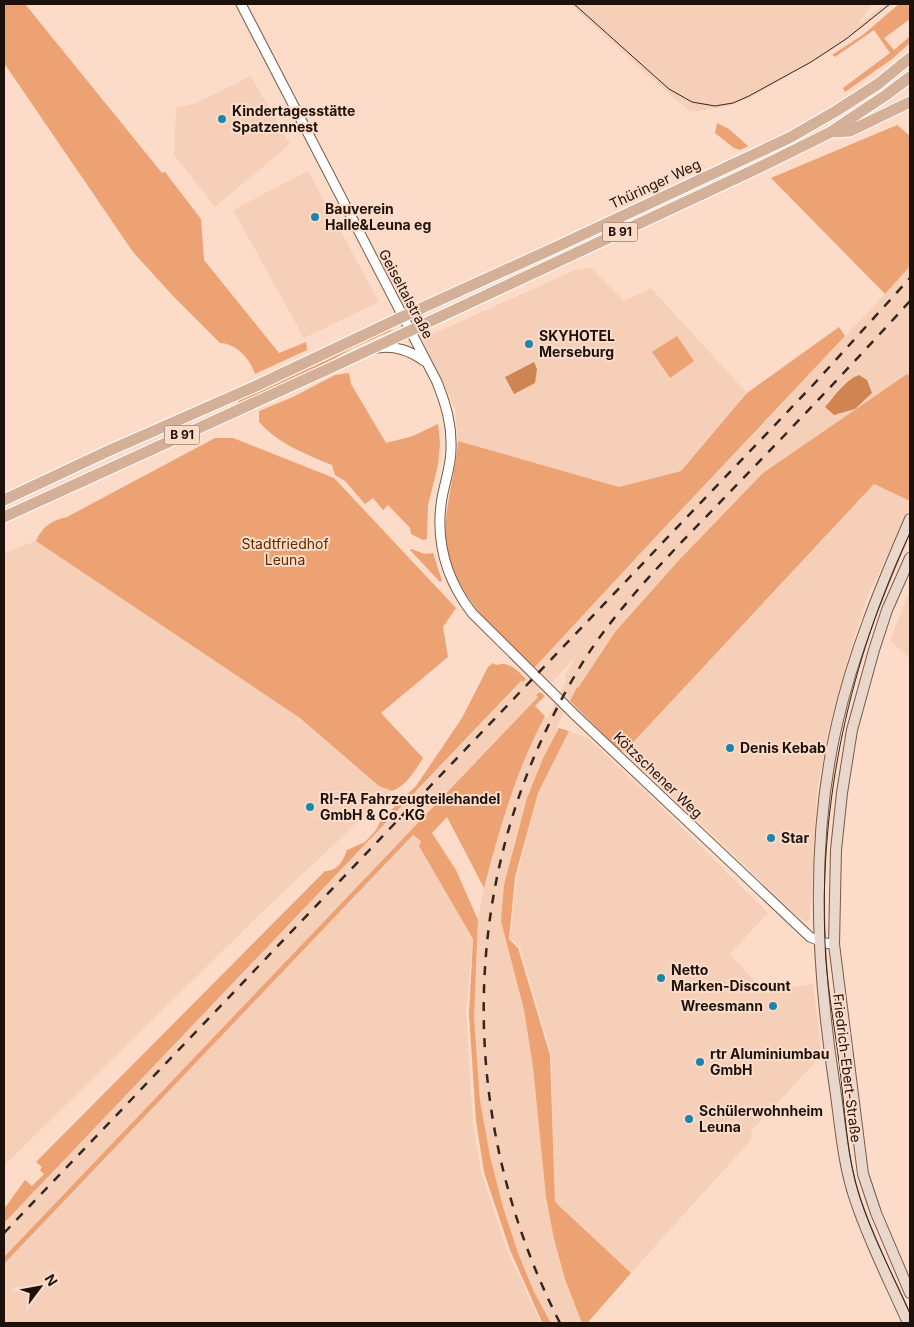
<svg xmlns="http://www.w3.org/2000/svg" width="914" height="1327" font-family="Inter,sans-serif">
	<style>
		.built { fill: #f6cfb8 }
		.green { fill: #eca273 }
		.water { fill: #d08451 }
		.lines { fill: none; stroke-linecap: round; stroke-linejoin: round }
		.tertiary-casing { stroke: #765b4a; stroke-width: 11 }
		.secondary-casing { stroke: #765b4a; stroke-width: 12 }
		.primary-casing { stroke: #fff; stroke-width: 13 }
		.tertiary { stroke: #fff; stroke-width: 9 }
		.secondary { stroke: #ead7cb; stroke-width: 10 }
		.primary { stroke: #d5b098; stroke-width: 11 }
		.tram { stroke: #34261e; stroke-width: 1 }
		.rail { stroke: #34261e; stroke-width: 2.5; stroke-dasharray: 9 9; stroke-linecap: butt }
		.poi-dot { fill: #1b85ad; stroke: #fcdcc9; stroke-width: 2 }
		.labels { text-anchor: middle; stroke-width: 4; stroke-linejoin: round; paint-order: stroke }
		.shield { fill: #fcdcc9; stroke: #604f44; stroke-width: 1 }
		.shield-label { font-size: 12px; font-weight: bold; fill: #1d120b }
		.poi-label { font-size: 14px; font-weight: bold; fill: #1d120b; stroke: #fcdcc9; text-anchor: start }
		.street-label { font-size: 14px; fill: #1d120b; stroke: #fcdcc9 }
		.park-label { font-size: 14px; fill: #5b2a00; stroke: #fcdcc9 }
	</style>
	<rect width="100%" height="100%" fill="#fcdcc9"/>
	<path class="built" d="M570 4H872L858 25 885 4H891L865 26 829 52 750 98 726 107 691 112 659 85Z
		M251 76 290 144 215 207 174 155 176 108 196 103Z
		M308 171 379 302 304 338 233 210Z
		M910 266V376L907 374 763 473 680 559 615 632 578 688 577 687 557 726 559 728 544 756 527 798 513 848 501 921 524 1010 533 1067 546 1197 554 1239 565 1279 582 1323H551L535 1294 518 1253 503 1207 490 1156 480 1100 474 1018 478 920 484 888 496 843 510 793 528 749 545 716 547 718 567 680 564 677 576 657 551 683 549 682 536 695 538 697 4 1257V1223L522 681 524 682 535 669 534 668 648 545 885 294Z
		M590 267 624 301 651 288 747 393 681 471 619 487 458 441 455 409 422 339 575 270Z
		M874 484 910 501V507L867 598 851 648 828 731 817 791 810 918 806 922 795 914 625 751Z
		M36 541 300 718 379 786 391 791 256 918 4 1166V553Z
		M910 589V658L890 641Z
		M569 731 588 738 655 801 768 913 730 954 764 991 813 984 822 1055 752 1130 750 1141 631 1273 555 1202 551 1052 520 947 510 938 517 877 538 793Z
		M413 835 422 841 419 846 473 939 466 1011 473 1124 481 1171 507 1250 541 1323H4V1264Z"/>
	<path class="green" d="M4 4H25L162 173 165 172 201 219 204 260 279 353 306 342 307 350 255 374C251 360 236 343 220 343L174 297 133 252 4 63Z
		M899 4H910V19L884 38 894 50 910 36V43L892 59 845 92 843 88 890 53 874 30 835 57 832 55 864 34Z
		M717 123 729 129 748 146 740 150 734 148 715 133Z
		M897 125 910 136V266L885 294 771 178Z
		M839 327 845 336 648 545 534 668C500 635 466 607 450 561 447 552 444 541 445 531 446 501 456 471 458 441L619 487 681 471 747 393Z
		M391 328V331L353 348 318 368 239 405 238 401Z
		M677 336 694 361 670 378 652 352Z
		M349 373 351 384 386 443 413 436 438 424 440 443 438 465 428 505 427 539 423 540 411 534 410 528 388 505 383 510 373 498 365 504 345 481 335 475 332 465C305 454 279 444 259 422V411L293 397 335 375Z
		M907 374 910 376V501L874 484 625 751 619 750 570 701 577 687 578 688 615 632 680 559 763 473Z
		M215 438H233L334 478 456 608 443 627 448 657 381 713 423 758C414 772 407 785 392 791L379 786 300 718 36 541C43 526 51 521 67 517Z
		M411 549 425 554 433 553 442 581 440 582 410 550Z
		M493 663 496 665C509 661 517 670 526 679L523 682 521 681 4 1223V1209L25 1180 32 1186 44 1174 40 1170 42 1167 36 1162 325 871C338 871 343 861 347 850L365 842 376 830 381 820 416 786 462 718 488 667Z
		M540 692 545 696 535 706 545 716C515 773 500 827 484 888L447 817 432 833 456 870 478 920 474 1018 480 1100 490 1156 503 1207 518 1253 535 1294 551 1323H543L541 1320 510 1250 484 1172 476 1121 469 1014 473 939 419 846 421 841 413 835 4 1264V1257L538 697 536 695Z
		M559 728 569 731 538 793 515 877 509 939 518 948 550 1055 555 1202 631 1273 589 1321 590 1323H582L580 1318 565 1279 554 1239 546 1197 533 1067 524 1010 501 921 504 885 527 798 544 756Z"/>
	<path class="water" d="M534 362 537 369 535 383 514 394 505 377Z
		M859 375 867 380 872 393 855 409 834 415 825 407C835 396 845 380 859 375Z"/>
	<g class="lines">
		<defs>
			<path id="tertiary" d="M241 4 437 382C446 405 452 424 451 449 451 466 445 481 442 498 435 540 446 579 472 613L575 715 810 937 825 943 834 944
				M378 348C394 345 411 351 424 361"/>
			<path id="secondary" d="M910 558 887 610 874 650 852 730 842 793 836 850 834 944 863 1174 876 1213 910 1293
				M908 1323C890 1282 868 1240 854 1196 842 1159 840 1120 834 1081 816 964 810 840 837 724 853 653 881 586 910 519"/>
			<path id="primary" d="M834 132 850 131 910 102
				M4 500 106 452 256 386 402 317 552 249 789 138 836 111 878 84 910 58
				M4 517 328 369 756 169 829 133 886 95 910 77"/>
		</defs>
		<use href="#tertiary" class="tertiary-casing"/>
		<use href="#secondary" class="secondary-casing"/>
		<use href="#primary" class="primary-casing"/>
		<use href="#tertiary" class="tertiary"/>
		<use href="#secondary" class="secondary"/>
		<use href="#primary" class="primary"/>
		<path class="tram" d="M574 4 669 89 692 102 715 106 733 103 749 96 811 62 846 39 890 4
			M910 533C850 661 819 800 825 942 826 982 834 1022 839 1062 845 1106 846 1156 860 1198 873 1238 893 1275 910 1313"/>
		<path class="rail" d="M4 1233 813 385 910 278
			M560 1323C469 1145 457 935 537 750 554 712 573 675 597 641 635 588 682 542 727 495 789 431 850 367 910 301"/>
	</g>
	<g class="poi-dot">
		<circle cx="222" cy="119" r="5"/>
		<circle cx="315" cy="217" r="5"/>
		<circle cx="529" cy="344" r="5"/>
		<circle cx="730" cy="748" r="5"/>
		<circle cx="310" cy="807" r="5"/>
		<circle cx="771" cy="838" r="5"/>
		<circle cx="661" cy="978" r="5"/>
		<circle cx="773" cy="1006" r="5"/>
		<circle cx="700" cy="1062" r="5"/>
		<circle cx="689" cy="1119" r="5"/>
	</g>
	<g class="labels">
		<g class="shield">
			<rect x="602.5" y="222.5" width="35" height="19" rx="4"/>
			<rect x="164.5" y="425.5" width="35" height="19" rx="4"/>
		</g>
		<g class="shield-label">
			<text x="620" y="236">B 91</text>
			<text x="182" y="439">B 91</text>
		</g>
		<g class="poi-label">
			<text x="232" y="116">Kindertagesstätte<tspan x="232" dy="16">Spatzennest</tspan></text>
			<text x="325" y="214">Bauverein<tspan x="325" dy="16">Halle&amp;Leuna eg</tspan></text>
			<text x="539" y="341">SKYHOTEL<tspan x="539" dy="16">Merseburg</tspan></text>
			<text x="740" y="753">Denis Kebab</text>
			<text x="320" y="804">RI-FA Fahrzeugteilehandel<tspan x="320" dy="16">GmbH &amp; Co. KG</tspan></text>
			<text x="781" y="843">Star</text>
			<text x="671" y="975">Netto<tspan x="671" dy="16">Marken-Discount</tspan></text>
			<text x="763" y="1011" text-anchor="end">Wreesmann</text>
			<text x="710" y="1059">rtr Aluminiumbau<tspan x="710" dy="16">GmbH</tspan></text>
			<text x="699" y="1116">Schülerwohnheim<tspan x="699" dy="16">Leuna</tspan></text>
		</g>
		<g class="street-label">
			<text transform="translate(655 184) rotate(-25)" y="5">Thüringer Weg</text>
			<text transform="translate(406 294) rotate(62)" y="5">Geiseltalstraße</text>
			<text transform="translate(658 775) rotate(44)" y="5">Kötzschener Weg</text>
			<text transform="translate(847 1068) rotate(83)" y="5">Friedrich-Ebert-Straße</text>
		</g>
		<g class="park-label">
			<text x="285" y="549">Stadtfriedhof<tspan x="285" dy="16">Leuna</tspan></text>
		</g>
	</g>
	<rect width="914" height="1327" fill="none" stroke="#1d120b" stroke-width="10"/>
	<g transform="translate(40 1287) rotate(58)" stroke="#fcdcc9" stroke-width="4" paint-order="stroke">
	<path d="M0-4L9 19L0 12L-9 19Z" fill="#1d120b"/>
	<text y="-8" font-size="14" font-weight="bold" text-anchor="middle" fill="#1d120b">N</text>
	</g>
</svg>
